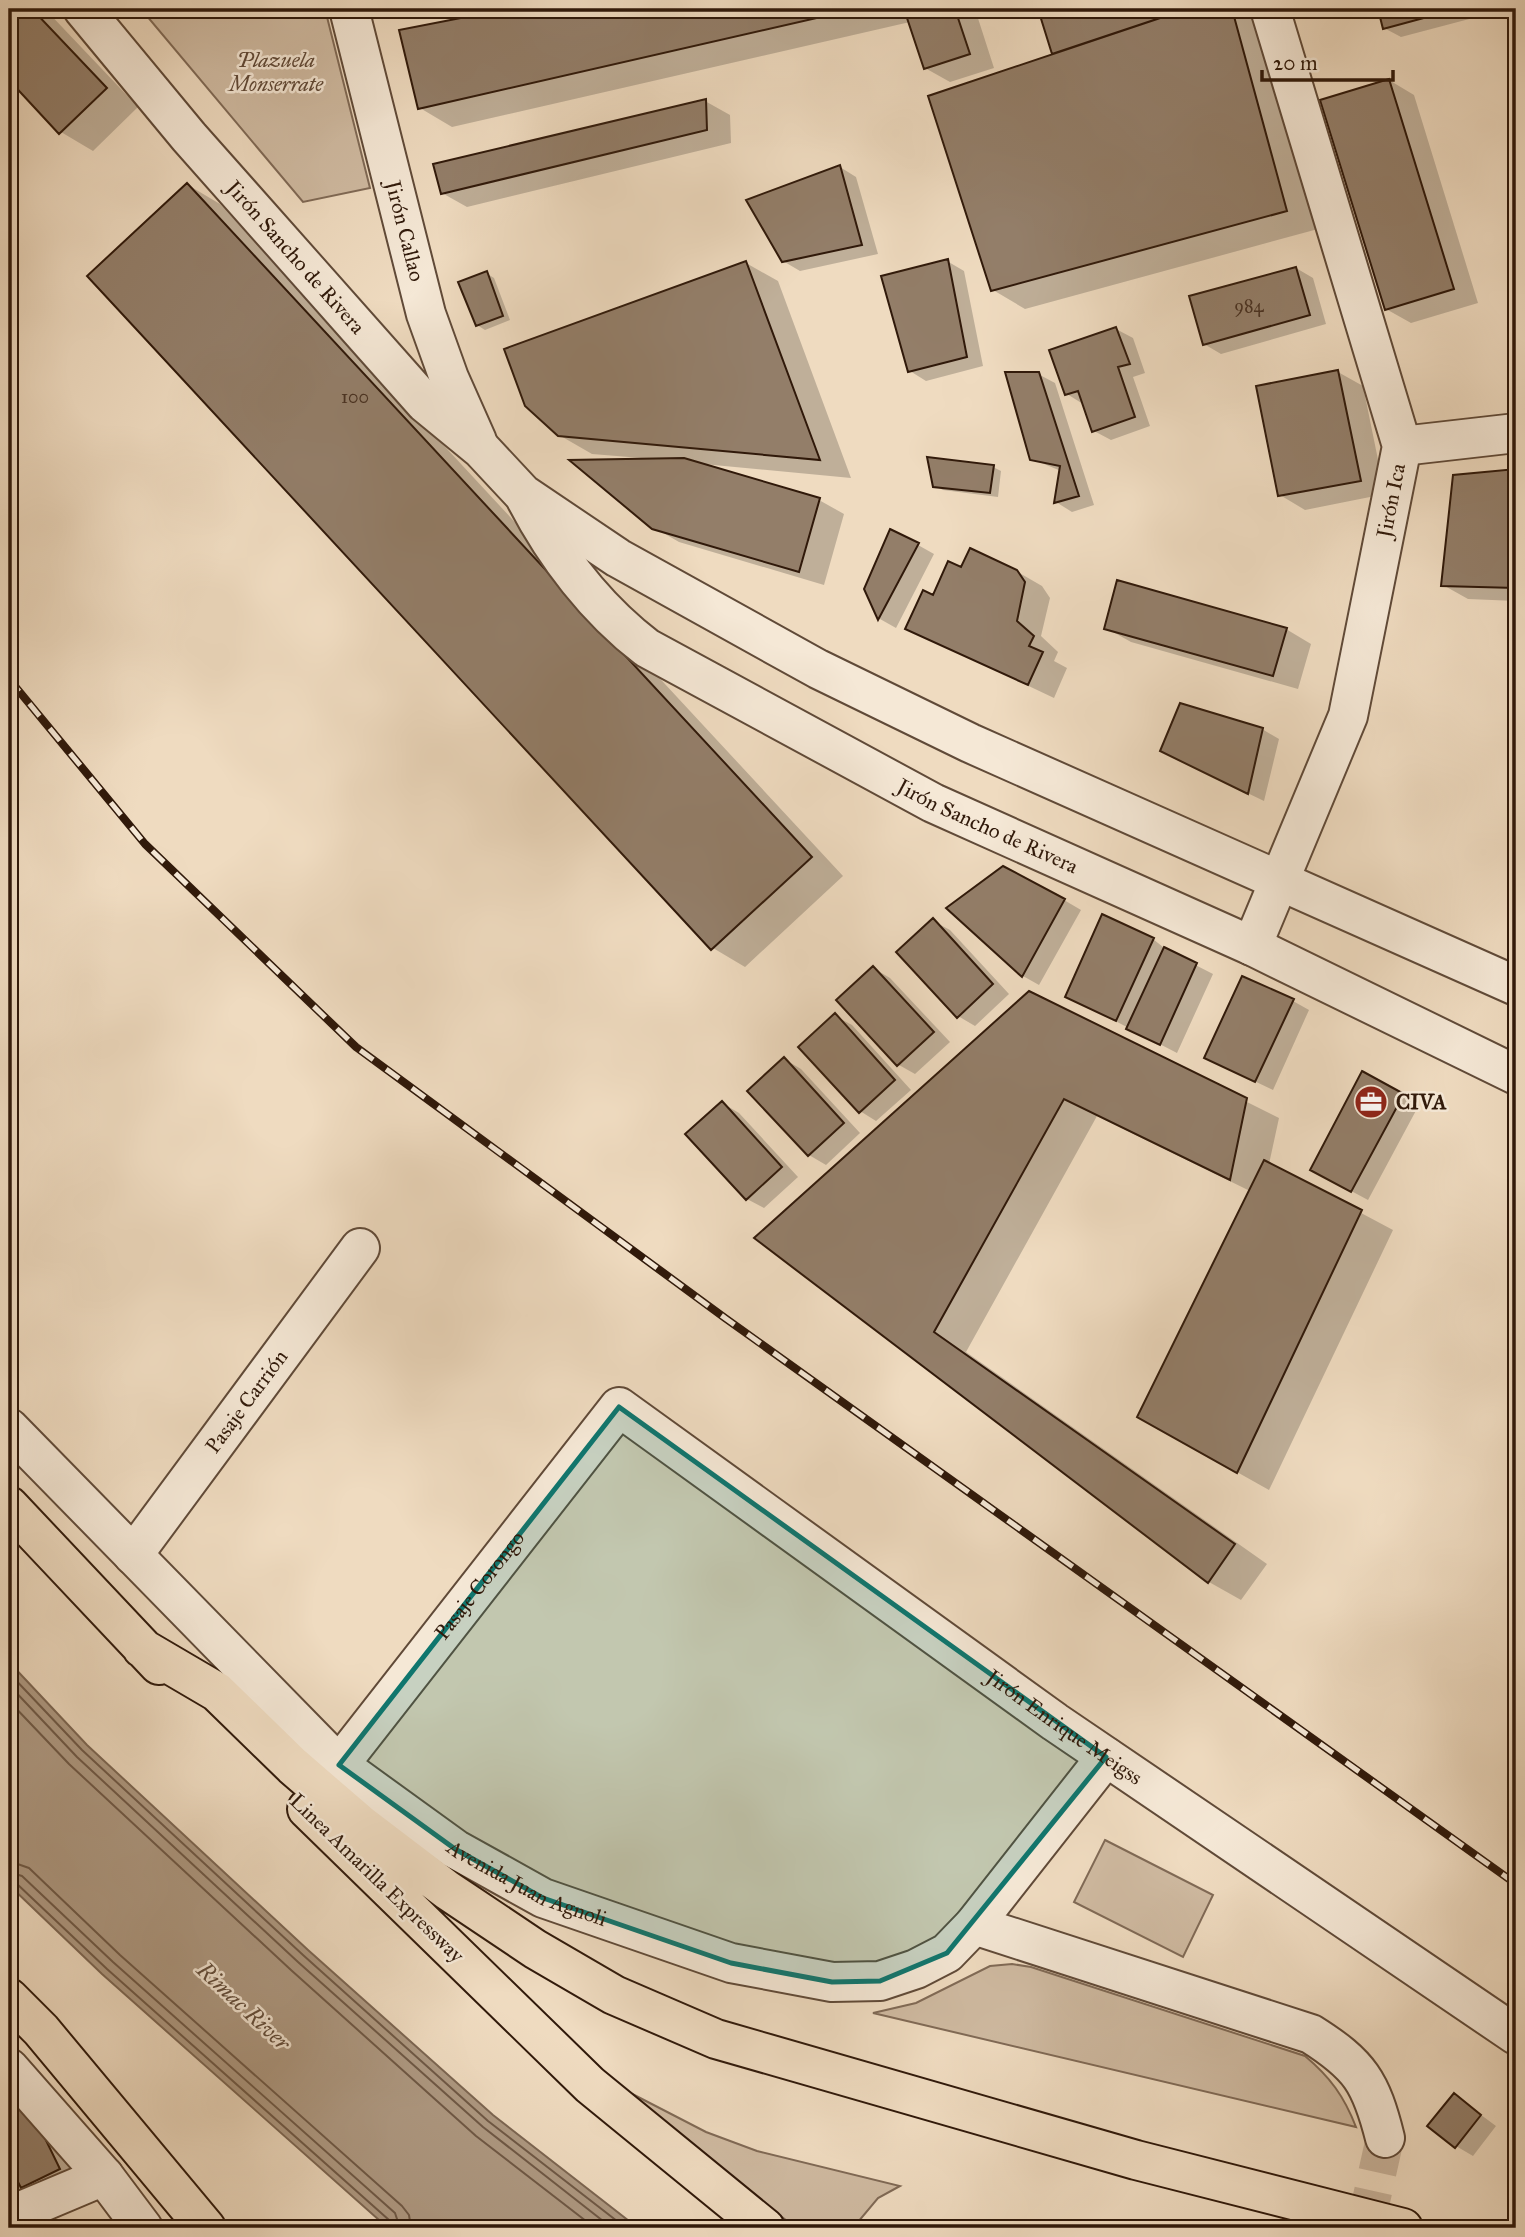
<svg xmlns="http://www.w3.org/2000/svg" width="1525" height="2237" font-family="'IM FELL Great Primer',serif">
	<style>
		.green { fill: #cfbaa1; stroke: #806a56; stroke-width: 2 }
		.water { fill: #ae9982; stroke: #7c6652; stroke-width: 2 }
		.shadow { fill: #0003 }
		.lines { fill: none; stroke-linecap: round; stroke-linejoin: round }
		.shore { stroke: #6f5946; stroke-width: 2 }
		.building { fill: #937e69; stroke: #30190a; stroke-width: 2 }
		.street-tunnel { stroke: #c9b49c; stroke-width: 38; stroke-dasharray: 38 19; stroke-linecap: butt }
		.street-casing { stroke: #604a38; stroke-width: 42 }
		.highway-casing { stroke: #30190a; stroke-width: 42 }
		.street { stroke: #f5e8d6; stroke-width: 38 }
		.highway { stroke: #efdbc0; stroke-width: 38 }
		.rail-casing { stroke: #30190a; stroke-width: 8 }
		.rail { stroke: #f5e8d6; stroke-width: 5; stroke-dasharray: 16; stroke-linecap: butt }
		.marked { fill: #0f766e; fill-opacity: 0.2; stroke: #0f766e; stroke-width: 5; stroke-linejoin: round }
		.labels { text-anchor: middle; stroke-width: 5; stroke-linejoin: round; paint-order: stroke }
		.number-label { font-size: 18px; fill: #493222 }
		.park-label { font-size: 21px; font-style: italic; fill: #604937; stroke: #f5e8d6 }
		.street-label { font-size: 21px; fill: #30190a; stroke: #f5e8d6 }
		.poi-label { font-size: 21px; font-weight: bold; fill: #30190a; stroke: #f5e8d6; text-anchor: start }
		.water-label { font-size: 23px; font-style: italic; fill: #624c3a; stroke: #f5e8d6 }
	</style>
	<rect width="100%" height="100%" fill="#efdbc0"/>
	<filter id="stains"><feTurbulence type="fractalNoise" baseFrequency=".00286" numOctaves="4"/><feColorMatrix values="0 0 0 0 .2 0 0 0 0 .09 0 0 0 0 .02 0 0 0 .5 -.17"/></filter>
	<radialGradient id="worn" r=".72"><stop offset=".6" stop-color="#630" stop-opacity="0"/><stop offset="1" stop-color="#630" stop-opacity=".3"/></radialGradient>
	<path class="green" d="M141 9H325L370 188 303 202Z
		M1105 1840 1213 1895 1183 1957 1074 1902Z
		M1012 1964 1031 1967 1305 2056C1330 2077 1344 2096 1356 2127L873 2013 916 2003 990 1966Z
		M613 2084 706 2132 757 2151 900 2186 878 2198 853 2228H796Z"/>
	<path class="water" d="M9 1662 87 1745 308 1950 493 2115 638 2228H388L102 1974 9 1885Z"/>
	<path class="shadow" d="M9 9H45L138 107 93 151 61 132 9 78Z
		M509 9H975L994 68 950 82 925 68 910 22 452 127 420 108 509 12Z
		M1039 9H1252L1318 229 1025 309 993 290 1057 55Z
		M1380 9H1492V13L1401 37 1384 28Z
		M1389 80 1414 95 1478 303 1411 323 1386 309Z
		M705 101 730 115 731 143 467 207 442 193Z
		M840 167 856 177 878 254 800 271 783 261Z
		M188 185 220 204 843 876 745 967 713 948Z
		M947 261 964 271 983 366 926 381 910 371Z
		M746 263 778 281 851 478 703 464 819 500 844 514 824 585 679 542 653 527 641 458 592 454 559 435Z
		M1296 268 1313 278 1326 324 1221 354 1204 344Z
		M486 273 494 278 510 320 485 330 477 325Z
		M1116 329 1133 338 1145 373 1133 377 1150 426 1111 440 1094 431 1083 404 1067 394Z
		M1338 372 1363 386 1385 494 1305 510 1280 495Z
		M1038 374 1055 383 1094 505 1072 512 1056 502 1061 471 1032 459Z
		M993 467 1001 471 998 497 943 490 935 486Z
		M1516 470V601L1468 599 1443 585 1454 476Z
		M918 545 934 554 896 628 880 619 866 589Z
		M962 569 1016 571 1042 586 1050 598 1041 636 1058 652 1054 661 1067 668 1054 698 907 628Z
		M1106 628 1286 629 1311 644 1298 689 1131 642Z
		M1262 729 1279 739 1264 801 1179 760Z
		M1064 900 1081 910 1039 985 1023 976 949 908Z
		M933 921 950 930 1009 994 975 1026 958 1016Z
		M1153 939 1168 951 1213 974 1177 1053 1067 996Z
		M873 968 890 978 950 1042 915 1074 899 1065Z
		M1029 993 1279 1118 1269 1164 1393 1230 1269 1490 1171 1435 1250 1191 1097 1116 966 1352 1267 1564 1241 1600 1209 1582 757 1238Z
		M1293 1001 1309 1010 1273 1090 1206 1058Z
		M835 1016 852 1025 911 1090 876 1121 860 1111Z
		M784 1059 801 1069 860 1133 826 1165 809 1155 750 1091Z
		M1363 1074 1419 1105 1368 1200 1329 1179Z
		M722 1103 739 1113 798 1177 764 1208 747 1199Z
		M22 2093 38 2103 75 2179 9 2214V2100Z
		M1454 2095 1496 2126 1473 2156 1456 2146Z"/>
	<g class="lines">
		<path class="shore" d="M9 1673 82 1750 303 1955 488 2121 626 2228
			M9 1685 77 1757 298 1962 483 2127 612 2228
			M9 1701 69 1764 291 1970 476 2136 595 2228
			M9 1861 29 1868 120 1955 402 2206 409 2215 411 2228
			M9 1872 22 1876 113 1962 395 2213 400 2228
			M9 1881 16 1883 107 1969 389 2220 392 2228"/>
	</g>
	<path class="building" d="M9 9H32L107 88 59 134 9 80Z
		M507 9H856L418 109 399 30Z
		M904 9H955L970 54 924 69Z
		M1038 9H1187L1052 54Z
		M1187 9H1232L1287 211 991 291 928 96Z
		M1378 9H1457L1383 29Z
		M1389 79 1454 289 1385 310 1320 100Z
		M706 99 707 130 441 194 433 164Z
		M840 165 862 245 782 262 746 200Z
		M187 183 812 857 711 950 87 276Z
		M948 259 967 357 908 372 881 276Z
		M746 261 820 460 558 436 525 406 504 349Z
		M1296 267 1310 315 1203 345 1189 296Z
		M487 271 503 316 476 326 458 282Z
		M1116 327 1130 364 1118 367 1135 417 1092 432 1078 391 1065 395 1049 350Z
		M1338 370 1361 481 1278 496 1256 386Z
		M1005 372H1039L1079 496 1054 503 1060 466 1030 460Z
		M927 457 994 465 990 493 933 487Z
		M684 458 820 498 799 572 652 529 569 460Z
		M1516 469V588L1441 586 1453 475Z
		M890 529 919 543 878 620 864 589Z
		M970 548 1017 570 1025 582 1017 621 1034 636 1029 646 1043 652 1028 685 905 629 923 590 933 595 948 561 961 567Z
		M1117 580 1287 628 1273 676 1104 629Z
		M1180 703 1263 728 1248 794 1160 751Z
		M1003 866 1065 899 1022 977 946 908Z
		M1102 914 1154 938 1116 1021 1065 997Z
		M933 918 993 984 957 1018 896 952Z
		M1164 947 1197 963 1160 1045 1126 1029Z
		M873 966 934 1032 897 1066 836 1000Z
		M1242 976 1294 999 1255 1082 1204 1058Z
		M1029 991 1247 1098 1230 1180 1064 1099 934 1332 1235 1544 1208 1583 754 1238Z
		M835 1013 895 1080 859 1113 798 1047Z
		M784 1057 844 1123 808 1156 747 1091Z
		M1362 1071 1404 1094 1351 1192 1310 1170Z
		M722 1101 782 1167 746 1200 685 1134Z
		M1264 1160 1362 1210 1237 1473 1137 1417Z
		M22 2091 60 2169 21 2188 9 2164V2098Z
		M1454 2093 1481 2115 1455 2148 1427 2126Z"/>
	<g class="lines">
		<path class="street-tunnel" d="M1365 2228 1385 2138"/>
		<defs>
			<g id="street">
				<path id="s1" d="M83 9 189 137 425 403 481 449 523 494 618 558 818 669 970 743 1516 986"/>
				<path id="s2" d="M349 9 426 314 449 378 477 441"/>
				<path d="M1402 446 1516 433"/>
				<path id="s3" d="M526 499C555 555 596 609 647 648L933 803 1252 946 1516 1075"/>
				<path id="s4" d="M1252 946 1348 716 1402 446 1270 9"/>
				<path id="s5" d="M9 1428 339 1765 455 1849 543 1898 731 1963 832 1982 880 1981 916 1969 947 1953 974 1925 1106 1757"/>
				<path id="s6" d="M133 1555 360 1248"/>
				<path id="s7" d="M339 1765 619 1407 1055 1722 1516 2035"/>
				<path d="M974 1925 1311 2034C1360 2065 1371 2082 1385 2138"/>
				<path d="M9 2068 104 2176 143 2228"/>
				<path d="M9 2216 104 2176"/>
			</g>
			<path id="highway" d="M9 1506 159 1665
				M142 1648 217 1692 293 1766 359 1823 447 1890 535 1949 614 1995 716 2039 1136 2160 1403 2228
				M307 1809 590 2085 765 2228
				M9 1998 41 2030 206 2228"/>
		</defs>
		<use href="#street" class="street-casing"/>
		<use href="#highway" class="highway-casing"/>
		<use href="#street" class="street"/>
		<use href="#highway" class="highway"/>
		<defs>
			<path id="rail" d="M9 679 145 844 356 1047 725 1318 1516 1884"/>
		</defs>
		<use href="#rail" class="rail-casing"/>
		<use href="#rail" class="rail"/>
	</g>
	<path class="marked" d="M619 1407 1106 1757 947 1953 880 1981 832 1982 731 1963 543 1898 455 1849 339 1765Z"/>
	<defs>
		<symbol id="office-disc" viewBox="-11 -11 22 22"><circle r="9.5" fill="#8f2418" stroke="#f5e8d6"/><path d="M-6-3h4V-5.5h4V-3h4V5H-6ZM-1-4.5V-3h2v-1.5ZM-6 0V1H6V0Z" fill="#fff"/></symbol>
	</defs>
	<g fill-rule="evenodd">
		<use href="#office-disc" x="1352" y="1083" width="38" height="38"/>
	</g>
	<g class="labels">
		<g class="number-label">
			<text x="1249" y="312">984</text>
			<text x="355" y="403">100</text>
		</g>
		<g class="park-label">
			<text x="276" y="67">Plazuela<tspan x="276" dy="24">Monserrate</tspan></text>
		</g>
		<g class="street-label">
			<text dy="7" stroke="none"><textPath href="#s2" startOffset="229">Jirón Callao</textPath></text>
			<text dy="7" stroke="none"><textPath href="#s1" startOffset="327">Jirón Sancho de Rivera</textPath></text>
			<text dy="7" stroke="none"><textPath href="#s4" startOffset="469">Jirón Ica</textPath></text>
			<text dy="7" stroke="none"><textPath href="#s3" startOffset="578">Jirón Sancho de Rivera</textPath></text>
			<text dy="7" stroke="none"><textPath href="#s6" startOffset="191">Pasaje Carrión</textPath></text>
			<text dy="7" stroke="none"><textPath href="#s7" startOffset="228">Pasaje Corongo</textPath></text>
			<text dy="7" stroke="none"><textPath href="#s7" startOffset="1003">Jirón Enrique Meigss</textPath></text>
			<text transform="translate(377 1878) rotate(44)" y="7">Linea Amarilla Expressway</text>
			<text dy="7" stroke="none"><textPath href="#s5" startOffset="695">Avenida Juan Agnoli</textPath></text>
		</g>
		<g class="poi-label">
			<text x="1396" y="1109">CIVA</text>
		</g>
		<g class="water-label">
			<text transform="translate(244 2006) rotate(43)" y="8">Rimac River</text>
		</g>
	</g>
	<rect width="1525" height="2237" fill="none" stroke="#efdbc0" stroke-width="35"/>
	<rect x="10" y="10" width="1504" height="2216" fill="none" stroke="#30190a" stroke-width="3.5"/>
	<rect x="18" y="18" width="1490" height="2202" fill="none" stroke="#30190a" stroke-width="2"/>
	<path d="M1262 70v10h131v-10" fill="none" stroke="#30190a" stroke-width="3.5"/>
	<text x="1273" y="70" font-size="21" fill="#30190a" stroke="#f5e8d6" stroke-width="5" paint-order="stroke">20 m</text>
	<rect width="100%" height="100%" filter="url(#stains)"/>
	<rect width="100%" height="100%" fill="url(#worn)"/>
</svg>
